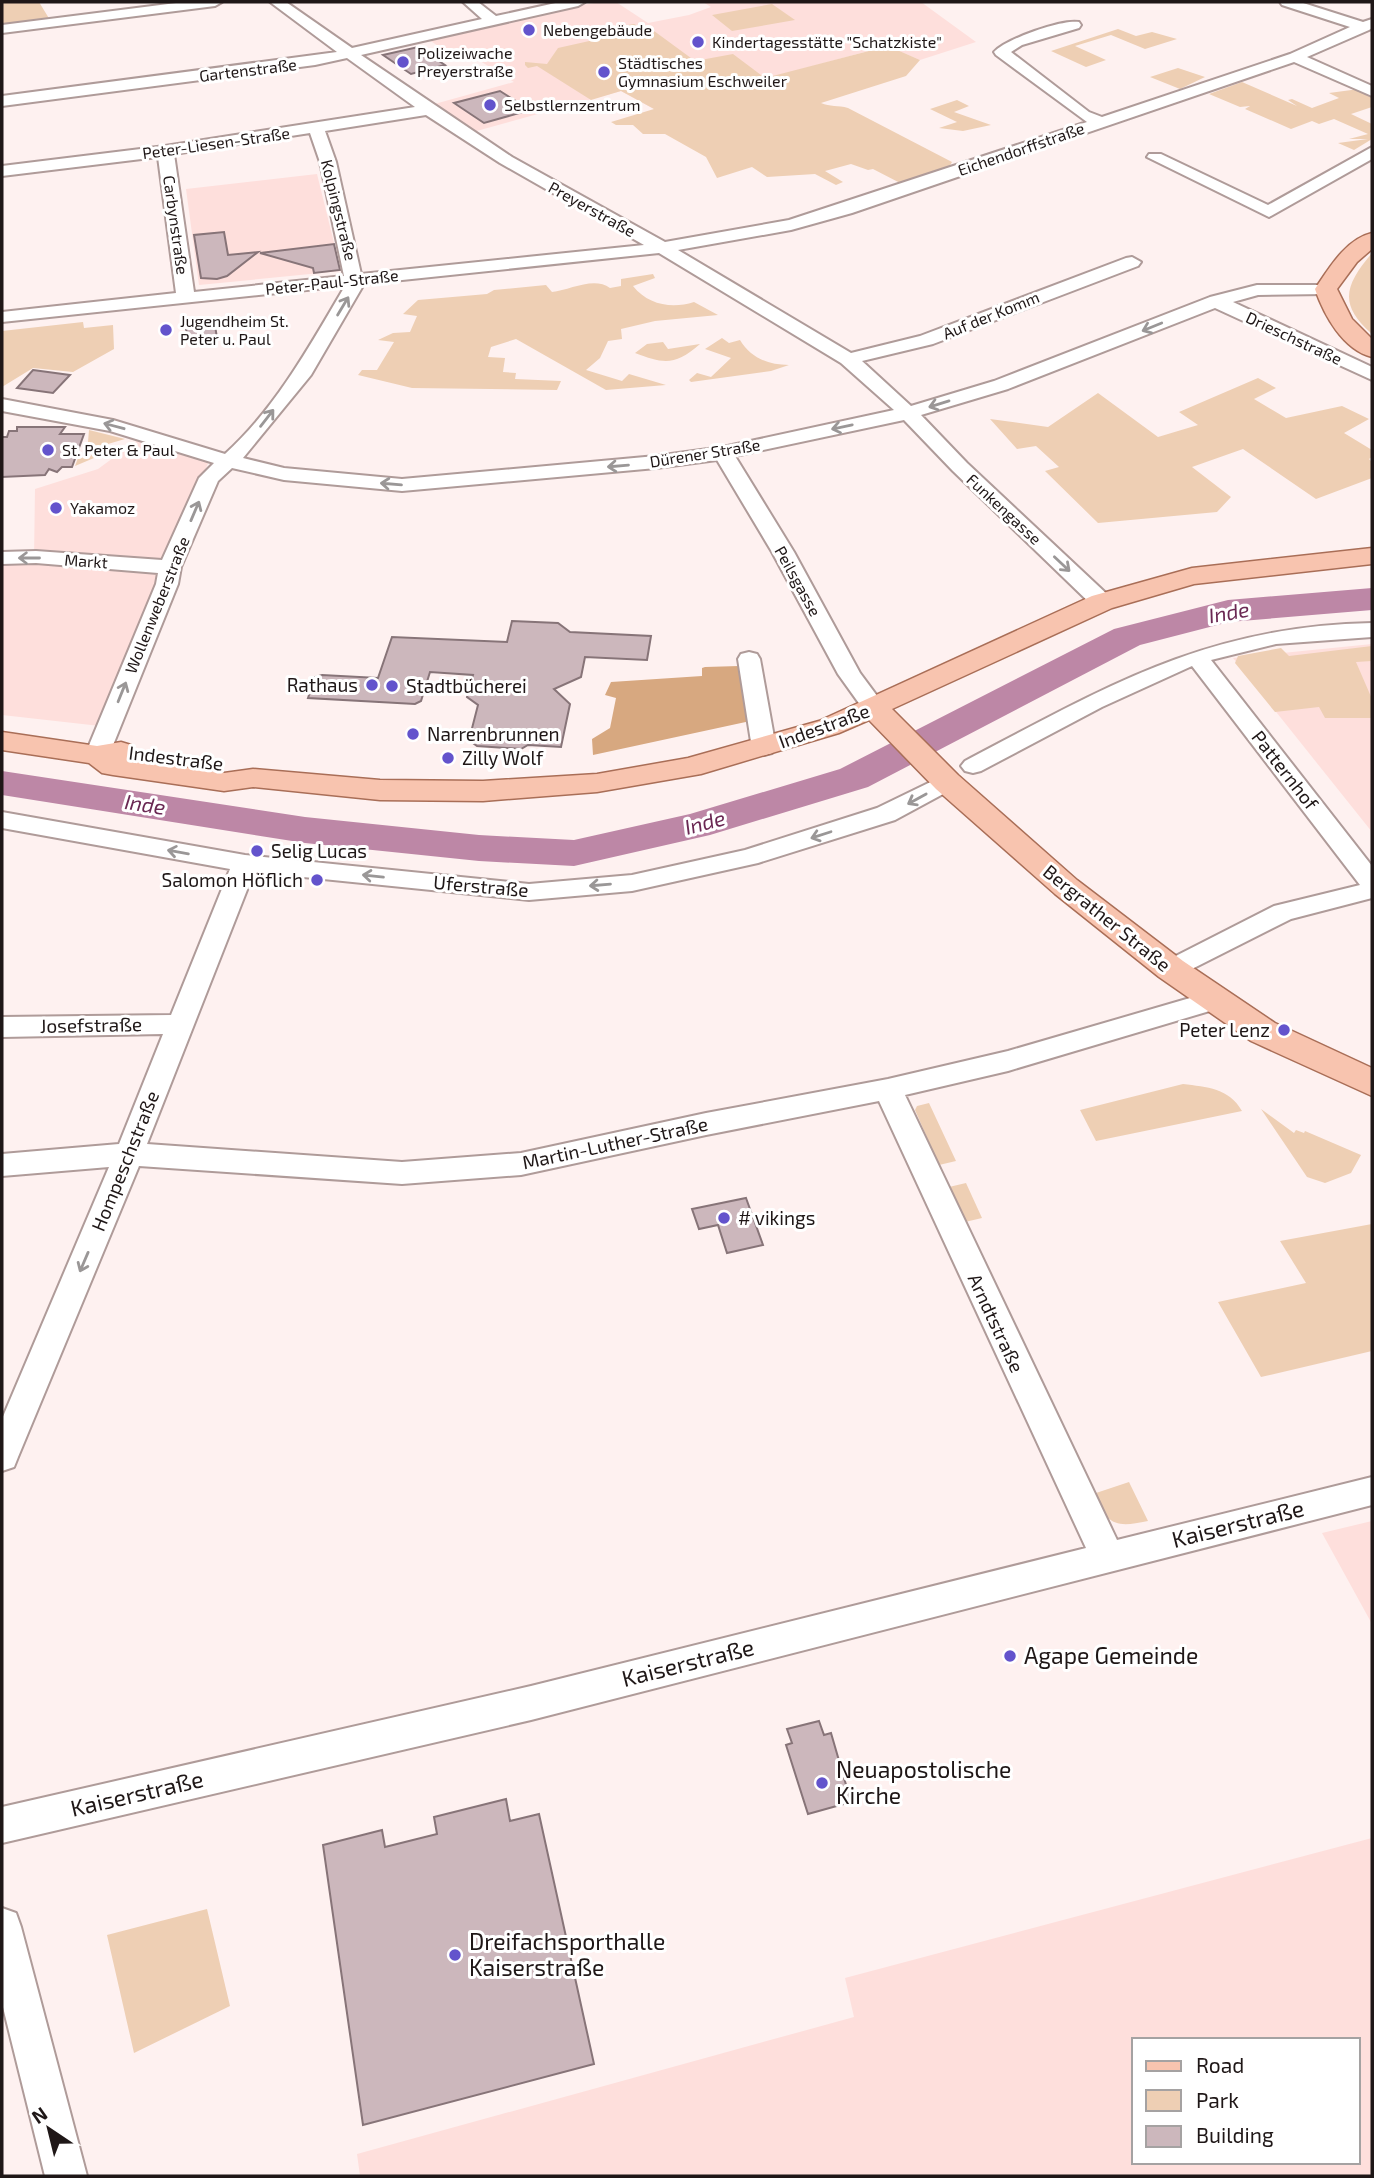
<svg xmlns="http://www.w3.org/2000/svg" width="1374" height="2178" font-family="'Exo 2',sans-serif">
	<style>
		.built { fill: #fedfdc; fill-rule: evenodd }
		.green { fill: #eecfb4 }
		.forest { fill: #d7a880 }
		.lines { fill: none; stroke-linecap: round; stroke-linejoin: round }
		.river { fill: #bd87a6; fill-rule: evenodd }
		.building { fill: #ccb7bc; stroke: #877478; stroke-width: 2 }
		.minor-casing { stroke: #af9b99; stroke-width: 4 }
		.major-casing { stroke: #a96e57; stroke-width: 3 }
		.minor { fill: #fff; fill-rule: evenodd }
		.major { fill: #f8c4af; fill-rule: evenodd }
		.oneway { stroke: #9a9797 }
		.poi-dot { fill: #6353cc; stroke: #fff; stroke-width: 2.5 }
		.labels { text-anchor: middle; stroke-width: 6; stroke-linejoin: round; paint-order: stroke }
		.far-poi-label { font-size: 16px; fill: #1f1717; stroke: #fff; text-anchor: start }
		.far-street-label { font-size: 16px; fill: #1f1717; stroke: #fff }
		.poi-label { font-size: 19px; fill: #1f1717; stroke: #fff; text-anchor: start }
		.street-label { font-size: 19px; fill: #1f1717; stroke: #fff }
		.water-label { font-size: 21px; font-style: italic; fill: #6a2853; stroke: #fff }
		.near-street-label { font-size: 23px; fill: #1f1717; stroke: #fff }
		.near-poi-label { font-size: 23px; fill: #1f1717; stroke: #fff; text-anchor: start }
	</style>
	<rect width="100%" height="100%" fill="#fef1f0"/>
	<path class="built" d="M600 2H616L648 23 689 15 711 7 703 2H921L976 42 920 60 887 46 654 109 621 91 473 132 431 105 514 82 472 56 458 60 428 39 558 9Z
		M317 174 341 271 199 285 186 189Z
		M139 439 209 461 100 726 2 715V561L34 559 35 489 98 469Z
		M1372 644V832L1233 658Z
		M1372 1521V1624L1322 1533Z
		M1372 1838V2176H360L357 2154 854 2017 845 1978ZM1134 2040H1358V2162H1134Z"/>
	<path class="green" d="M2 2H39L50 20 2 25Z
		M772 4 795 20 732 31 712 15Z
		M634 24 644 29 650 28 695 61 733 54 765 78 888 46 920 60 906 76 821 103C830 107 838 105 848 108L952 162 949 167 902 184 873 169 868 170 851 164 825 171 843 182 836 185 815 174 767 177 752 167 717 178 706 157 665 134H643L633 125H616L611 122 654 109 621 91 591 100 537 66 528 68 525 65V62L547 64 558 48 634 31 628 25Z
		M1118 29 1136 36 1152 32 1177 39 1145 49 1111 35 1075 46 1106 60 1086 67 1051 51Z
		M1178 68 1205 77 1180 89 1150 77Z
		M1242 82 1297 106 1288 100 1292 99 1312 108 1339 98 1329 93 1359 89 1372 95V107L1351 114 1372 124V139L1354 150 1338 143 1368 139H1349L1368 134 1334 119 1319 124 1312 121 1291 129 1245 109 1250 106 1240 107 1209 94Z
		M957 100 969 106 954 112 991 125 963 131 939 128 957 122 930 109Z
		M1372 253V334C1337 304 1346 284 1372 253Z
		M653 274 655 278 633 286C648 305 672 309 694 302L718 315 655 321 621 329 622 339 608 341 600 358 586 370 622 381 629 374 666 385 606 390 516 339 491 347 488 357 505 358 503 372 516 373 515 379 561 381 557 390 412 388 358 375 362 370H377L394 342 378 340 393 333 410 332 417 316 403 314 418 300 487 294 494 290 546 285 552 292C570 290 594 276 610 288L621 286V279Z
		M83 322 84 328 113 325 114 349 73 372 33 368 2 387V331Z
		M722 338 729 343 740 340C751 358 768 365 789 365L771 371 691 382 689 380 697 373 711 377 731 358 705 349Z
		M663 342 668 349 700 344C675 366 664 364 635 353L647 344Z
		M1258 378 1276 388 1254 399 1286 418 1342 406 1369 419 1344 433 1372 450V457L1369 459 1372 462V478L1316 499 1243 449 1192 467 1231 497 1217 512 1098 523 1045 471 1059 467 1036 446 1017 449 990 419 1048 427 1098 393 1158 437 1198 425 1179 412Z
		M89 430 125 439 101 446 94 458 75 466 78 458 90 457 96 449 88 442Z
		M1372 646V661L1356 662 1372 699V718H1325L1319 707 1275 712 1235 663 1238 656 1281 648 1289 656Z
		M1183 1084C1207 1087 1229 1088 1242 1111L1096 1141 1080 1110Z
		M929 1103 956 1161 939 1165 915 1110 917 1106Z
		M1261 1109 1294 1133 1296 1130 1304 1133 1305 1131 1361 1155 1351 1173 1325 1183 1307 1177Z
		M966 1183 982 1218 965 1222 949 1187Z
		M1372 1224V1351L1261 1377 1218 1302 1306 1283 1280 1241Z
		M1129 1482 1148 1521C1115 1528 1108 1525 1093 1494Z
		M207 1909 230 2006 134 2053 107 1935Z"/>
	<path class="forest" d="M739 666 746 672 755 720 593 755 592 739 610 728 616 698 605 695 611 682 702 676V668L705 667Z"/>
	<g class="lines">
		<path class="river" d="M1372 588V610L1229 622 1140 645 868 787 710 835 574 866 479 861 305 843 2 795V771L305 817 479 835 574 840 690 814 840 769 1114 629 1228 600Z"/>
	</g>
	<path class="building" d="M418 47 445 65 411 74 383 55Z
		M500 91 530 110 484 123 454 103Z
		M224 232 228 255 258 252 227 276 217 279 201 278 194 235Z
		M334 244 340 270 314 273 313 268 260 253Z
		M214 319 217 338 188 341 185 322Z
		M33 370 70 375 53 393 17 388Z
		M17 427H65L60 434H84L72 467H62L57 472 49 469 45 475 2 477V437H7L9 431H17Z
		M512 621 558 623 570 632 651 636 647 660 585 657 581 677 554 689 570 704 561 747 528 745 521 749 477 746 469 740 478 705 467 697 473 675 430 672 421 701 415 704 308 698 315 677 322 675 378 678 392 637 507 642Z
		M746 1198 763 1245 727 1253 718 1225 699 1229 692 1209Z
		M819 1721 824 1735 831 1733 851 1802 808 1814 786 1745 792 1743 787 1729Z
		M506 1799 510 1821 539 1814 594 2064 363 2125 323 1845 382 1830 385 1847 437 1834 434 1817Z"/>
	<g class="lines">
		<defs>
			<path id="minor" d="M184 2H222L215 6 2 33V25Z
				M270 2H286L352 48 482 19 463 2H478L496 16 560 2H585L578 6 361 55 512 157 665 242 789 220 1087 122 996 55 994 52C1006 39 1062 19 1079 22L1081 25 1079 28 1022 45 1011 52 1089 112 1102 117 1290 54 1350 27 1282 5 1280 2H1300L1363 22 1372 19V28L1369 30 1307 57 1372 86V96L1294 62 852 213 791 230 678 250 851 353 920 336 1126 258 1132 257 1141 262 1138 266 933 344 862 361 911 406 994 381 1210 297 1257 285H1332L1335 289 1332 293 1326 294 1258 295 1233 302 1372 367V380L1215 308 1008 389 921 415 967 463 1110 597 1113 602 1110 607H1094L953 471 904 420 735 456 794 552 860 673 886 708 882 713H866L838 674 772 552 717 460 656 468 402 491 284 480 232 468 218 481 181 567 178 584 109 755 105 760 97 762 89 760 85 755 156 584 158 573 36 563 2 564V552L36 551 162 560 199 478 214 463 110 431 2 411V399L113 420 225 454C276 408 311 344 345 286L2 322V312L176 293 158 157 2 176V166L165 146 415 107 347 58 315 65 2 106V96L337 52ZM426 115 500 163 644 245 361 274 336 162 325 131ZM310 133 320 162 344 276 194 292 174 154ZM659 253 841 363 894 410 723 447 656 456 402 479 284 468 243 458 311 375 364 284Z
				M1372 147V159L1269 217 1147 157 1149 154H1161L1268 205Z
				M1372 623V637L1276 644 1211 660 1372 866V898L1291 919 1180 975 1171 978 1162 975 1158 969 1162 963 1274 906 1360 885 1192 666 1102 707 981 771 973 773 965 771 961 766 965 761C1106 687 1207 626 1372 623Z
				M749 652 757 654 760 659 776 748 772 753 764 755 756 753 752 748 738 659 741 654Z
				M947 774 956 777 959 782 956 787 895 820 758 863 632 891 529 900 254 872 147 1144 402 1162 521 1153 706 1113 888 1079 1008 1051 1214 991 1223 993 1227 1000 1223 1007 1008 1071 905 1095 1117 1540 1372 1477V1505L531 1720 2 1843V1807L531 1686 1086 1548 879 1101 706 1135 521 1175 402 1184 139 1166 18 1457 14 1467 2 1471V1419L109 1167 2 1176V1154L119 1144 163 1034 2 1037V1017L171 1015 230 869 2 828V812L245 855 529 884 632 875 745 850 877 808Z
				M2 1908 16 1913 21 1927 87 2176H45L2 2003Z"/>
			<path id="major" d="M1372 233V249L1357 262 1337 289 1352 319 1372 339V357C1343 350 1324 315 1315 289 1329 268 1346 239 1372 233Z
				M1372 548V564L1194 584 1112 608 892 709 958 775 1077 880 1183 961 1275 1023 1372 1068V1096L1251 1041 1159 977 1055 894 936 789 869 720 839 733 701 774 597 792 483 801 380 800 253 787 224 791 113 775 102 773 89 763 2 750V732L97 746 121 742 131 745 136 751 131 757 127 759 224 773 253 769 380 780 483 781 597 774 688 758 819 721 1092 596 1192 568Z"/>
		</defs>
		<use href="#minor" class="minor-casing"/>
		<use href="#major" class="major-casing"/>
		<use href="#minor" class="minor"/>
		<use href="#major" class="major"/>
	</g>
	<defs><path id="oneway-shaft" d="M-6 0H5M1.5-3L5.5 0L1.5 3" fill="none" stroke-width="1.6" stroke-linecap="round" stroke-linejoin="round" transform="scale(1.75)"/></defs>
	<g class="oneway">
		<use href="#oneway-shaft" transform="translate(343 306) rotate(-59)"/>
		<use href="#oneway-shaft" transform="translate(1152 327) rotate(158)"/>
		<use href="#oneway-shaft" transform="translate(939 404) rotate(163)"/>
		<use href="#oneway-shaft" transform="translate(267 418) rotate(-52)"/>
		<use href="#oneway-shaft" transform="translate(114 426) rotate(-165)"/>
		<use href="#oneway-shaft" transform="translate(842 427) rotate(168)"/>
		<use href="#oneway-shaft" transform="translate(618 466) rotate(175)"/>
		<use href="#oneway-shaft" transform="translate(391 484) rotate(-175)"/>
		<use href="#oneway-shaft" transform="translate(195 511) rotate(-67)"/>
		<use href="#oneway-shaft" transform="translate(29 558) rotate(-180)"/>
		<use href="#oneway-shaft" transform="translate(1062 564) rotate(43)"/>
		<use href="#oneway-shaft" transform="translate(122 692) rotate(-68)"/>
		<use href="#oneway-shaft" transform="translate(917 799) rotate(151)"/>
		<use href="#oneway-shaft" transform="translate(821 835) rotate(162)"/>
		<use href="#oneway-shaft" transform="translate(178 852) rotate(-170)"/>
		<use href="#oneway-shaft" transform="translate(373 876) rotate(-174)"/>
		<use href="#oneway-shaft" transform="translate(600 885) rotate(175)"/>
		<use href="#oneway-shaft" transform="translate(84 1262) rotate(113)"/>
	</g>
	<g class="poi-dot">
		<circle cx="529" cy="30" r="7"/>
		<circle cx="698" cy="42" r="7"/>
		<circle cx="403" cy="62" r="7"/>
		<circle cx="604" cy="72" r="7"/>
		<circle cx="490" cy="105" r="7"/>
		<circle cx="166" cy="330" r="7"/>
		<circle cx="48" cy="450" r="7"/>
		<circle cx="56" cy="508" r="7"/>
		<circle cx="372" cy="685" r="7"/>
		<circle cx="392" cy="686" r="7"/>
		<circle cx="413" cy="734" r="7"/>
		<circle cx="448" cy="758" r="7"/>
		<circle cx="257" cy="851" r="7"/>
		<circle cx="317" cy="880" r="7"/>
		<circle cx="1284" cy="1030" r="7"/>
		<circle cx="724" cy="1218" r="7"/>
		<circle cx="1010" cy="1656" r="7"/>
		<circle cx="822" cy="1783" r="7"/>
		<circle cx="455" cy="1955" r="7"/>
	</g>
	<g class="labels">
		<g class="far-poi-label">
			<text x="543" y="36">Nebengebäude</text>
			<text x="712" y="48">Kindertagesstätte "Schatzkiste"</text>
			<text x="417" y="59">Polizeiwache<tspan x="417" dy="18">Preyerstraße</tspan></text>
			<text x="618" y="69">Städtisches<tspan x="618" dy="18">Gymnasium Eschweiler</tspan></text>
			<text x="504" y="111">Selbstlernzentrum</text>
			<text x="180" y="327">Jugendheim St.<tspan x="180" dy="18">Peter u. Paul</tspan></text>
			<text x="62" y="456">St. Peter &amp; Paul</text>
			<text x="70" y="514">Yakamoz</text>
		</g>
		<g class="far-street-label">
			<text transform="translate(248 70) rotate(-7)" y="6">Gartenstraße</text>
			<text transform="translate(216 143) rotate(-8)" y="6">Peter-Liesen-Straße</text>
			<text transform="translate(1021 149) rotate(-19)" y="6">Eichendorffstraße</text>
			<text transform="translate(592 209) rotate(29)" y="6">Preyerstraße</text>
			<text transform="translate(339 210) rotate(76)" y="6">Kolpingstraße</text>
			<text transform="translate(176 225) rotate(82)" y="6">Carbynstraße</text>
			<text transform="translate(332 282) rotate(-6)" y="6">Peter-Paul-Straße</text>
			<text transform="translate(991 315) rotate(-22)" y="6">Auf der Komm</text>
			<text transform="translate(1294 338) rotate(25)" y="6">Drieschstraße</text>
			<text transform="translate(705 453) rotate(-9)" y="6">Dürener Straße</text>
			<text transform="translate(1004 509) rotate(43)" y="6">Funkengasse</text>
			<text transform="translate(86 561) rotate(4)" y="6">Markt</text>
			<text transform="translate(798 581) rotate(61)" y="6">Peilsgasse</text>
			<text transform="translate(157 605) rotate(-68)" y="6">Wollenweberstraße</text>
		</g>
		<g class="poi-label">
			<text x="358" y="692" text-anchor="end">Rathaus</text>
			<text x="406" y="693">Stadtbücherei</text>
			<text x="427" y="741">Narrenbrunnen</text>
			<text x="462" y="765">Zilly Wolf</text>
			<text x="271" y="858">Selig Lucas</text>
			<text x="303" y="887" text-anchor="end">Salomon Höflich</text>
			<text x="1270" y="1037" text-anchor="end">Peter Lenz</text>
			<text x="738" y="1225"># vikings</text>
		</g>
		<g class="street-label">
			<text transform="translate(824 726) rotate(-20)" y="7">Indestraße</text>
			<text transform="translate(176 758) rotate(7)" y="7">Indestraße</text>
			<text transform="translate(1285 770) rotate(52)" y="7">Patternhof</text>
			<text transform="translate(481 886) rotate(5)" y="7">Uferstraße</text>
			<text transform="translate(1107 918) rotate(39)" y="7">Bergrather Straße</text>
			<text transform="translate(91 1025) rotate(-1)" y="7">Josefstraße</text>
			<text transform="translate(615 1143) rotate(-12)" y="7">Martin-Luther-Straße</text>
			<text transform="translate(125 1161) rotate(-68)" y="7">Hompeschstraße</text>
			<text transform="translate(996 1323) rotate(65)" y="7">Arndtstraße</text>
		</g>
		<g class="water-label">
			<text transform="translate(1229 613) rotate(-10)" y="7">Inde</text>
			<text transform="translate(145 805) rotate(9)" y="7">Inde</text>
			<text transform="translate(705 823) rotate(-15)" y="7">Inde</text>
		</g>
		<g class="near-street-label">
			<text transform="translate(1238 1524) rotate(-14)" y="8">Kaiserstraße</text>
			<text transform="translate(688 1663) rotate(-14)" y="8">Kaiserstraße</text>
			<text transform="translate(137 1794) rotate(-13)" y="8">Kaiserstraße</text>
		</g>
		<g class="near-poi-label">
			<text x="1024" y="1664">Agape Gemeinde</text>
			<text x="836" y="1778">Neuapostolische<tspan x="836" dy="26">Kirche</tspan></text>
			<text x="469" y="1950">Dreifachsporthalle<tspan x="469" dy="26">Kaiserstraße</tspan></text>
		</g>
	</g>
	<rect width="1374" height="2178" fill="none" stroke="#1f1717" stroke-width="7"/>
	<rect x="1132" y="2038" width="228" height="126" fill="#ffffff" stroke="#a5a2a2" stroke-width="2"/>
	<rect x="1146" y="2061" width="35" height="10" fill="#f8c4af" stroke="#a5a2a2" stroke-width="2"/>
	<text x="1196" y="2073" font-size="21" fill="#1f1717">Road</text>
	<rect x="1146" y="2090" width="35" height="21" fill="#eecfb4" stroke="#a5a2a2" stroke-width="2"/>
	<text x="1196" y="2108" font-size="21" fill="#1f1717">Park</text>
	<rect x="1146" y="2126" width="35" height="21" fill="#ccb7bc" stroke="#a5a2a2" stroke-width="2"/>
	<text x="1196" y="2143" font-size="21" fill="#1f1717">Building</text>
	<g transform="translate(49 2129) rotate(325)" stroke="#ffffff" stroke-width="5" paint-order="stroke">
	<path d="M0-5L12 26L0 18L-12 26Z" fill="#1f1717"/>
	<text y="-10" font-size="19" font-weight="bold" text-anchor="middle" fill="#1f1717">N</text>
	</g>
</svg>
